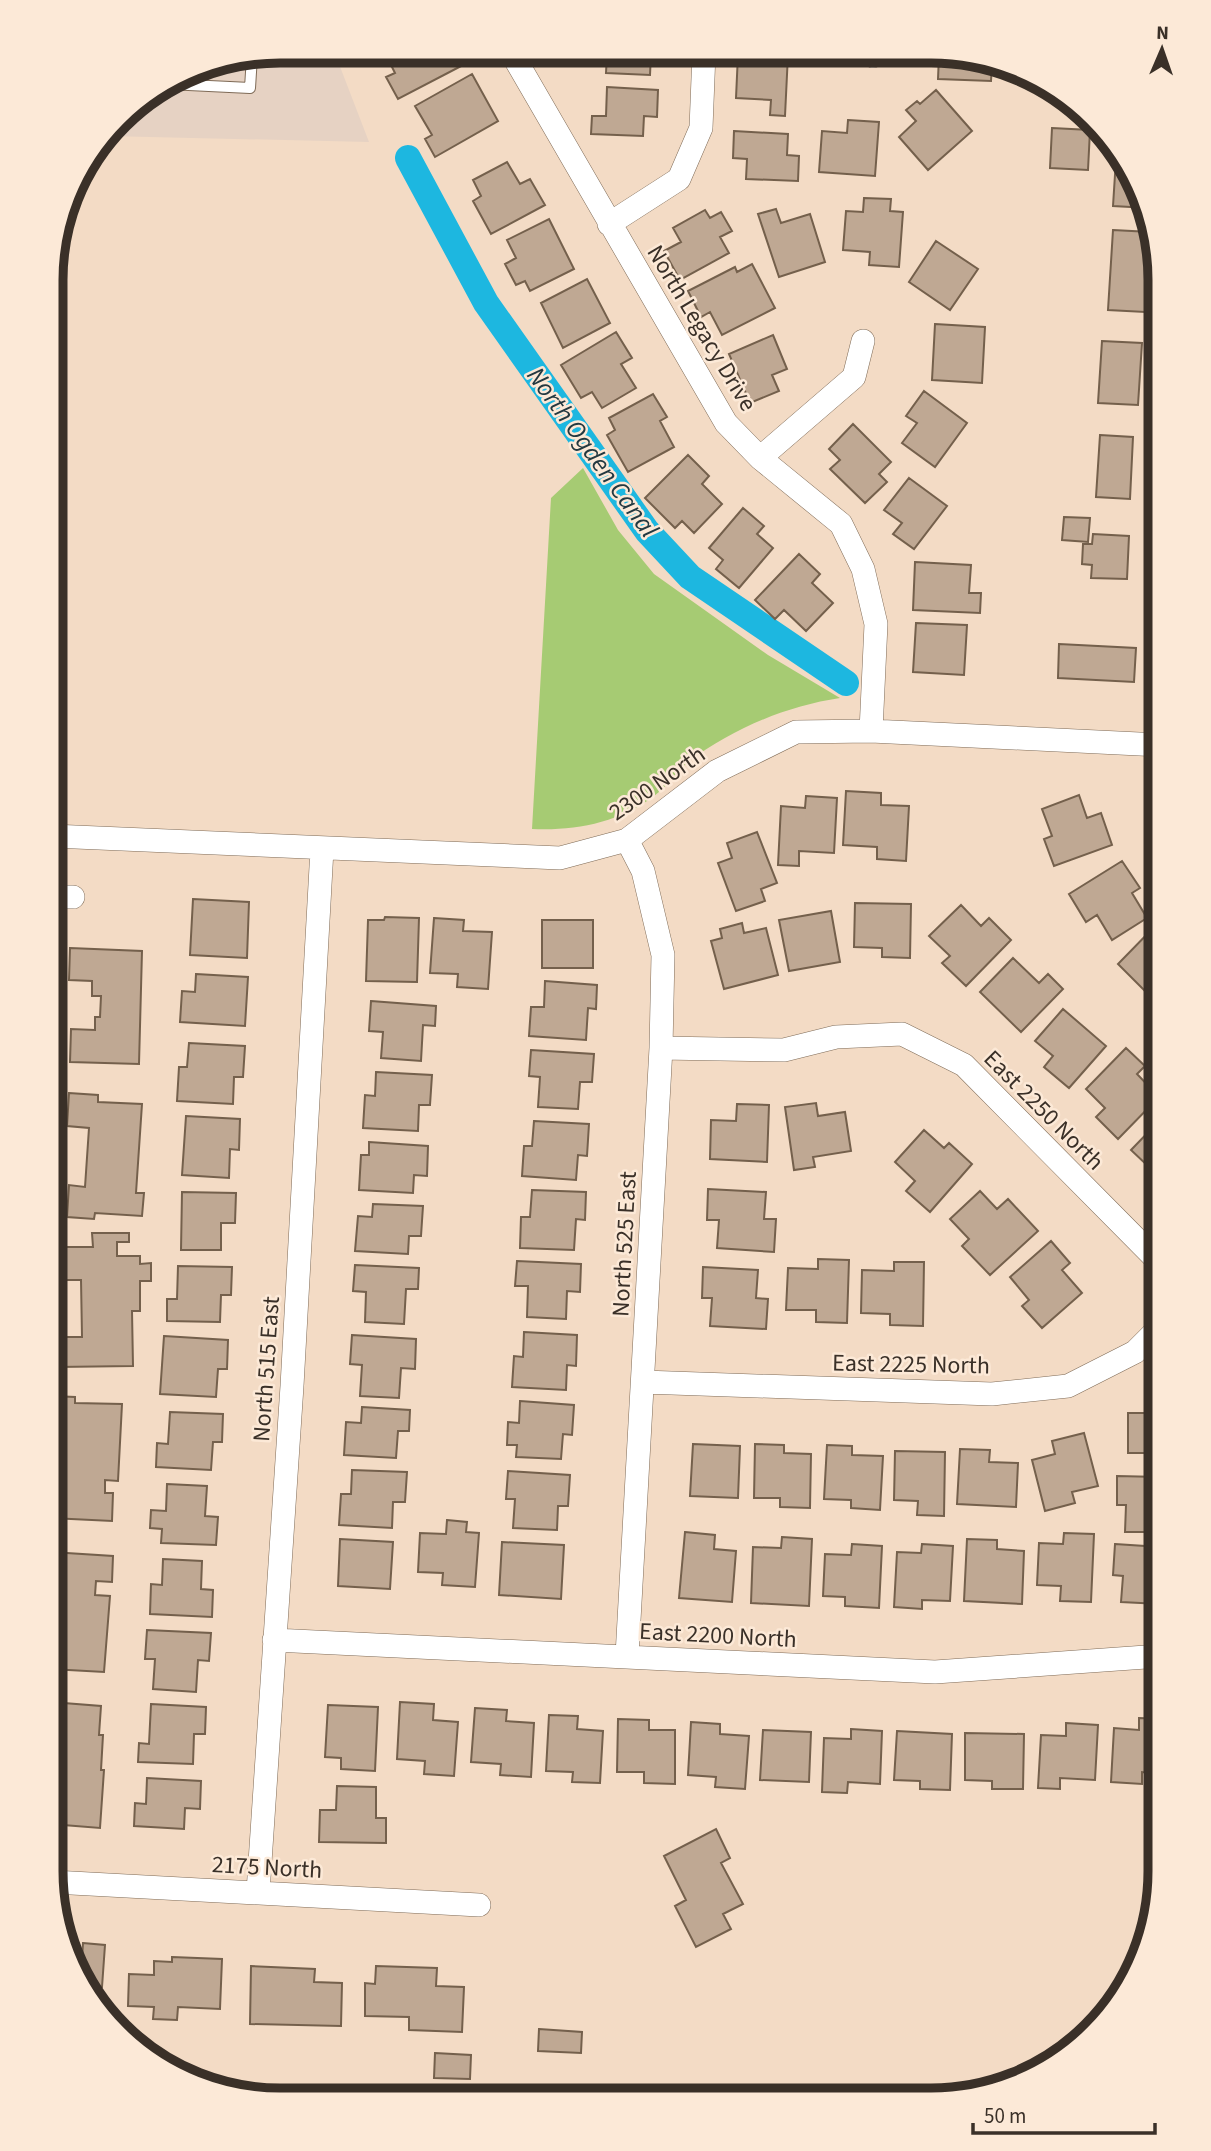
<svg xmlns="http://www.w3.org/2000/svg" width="1211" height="2151" font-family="'Source Sans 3',sans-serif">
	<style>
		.commercial { fill: #e6d2c3 }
		.green { fill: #a6cb73 }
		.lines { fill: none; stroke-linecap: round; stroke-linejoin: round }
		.canal { stroke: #1db7e0; stroke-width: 26 }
		.building { fill: #bfa893; stroke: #74604c; stroke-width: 2 }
		.service-casing { stroke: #7f6b57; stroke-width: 12 }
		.minor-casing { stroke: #7f6b57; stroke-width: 24 }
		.service { stroke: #fff; stroke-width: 10 }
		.minor { stroke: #fff; stroke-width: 23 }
		.labels { text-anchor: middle; stroke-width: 5; stroke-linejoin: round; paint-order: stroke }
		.street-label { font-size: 24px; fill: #3a3028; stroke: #fce9d7 }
		.water-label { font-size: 26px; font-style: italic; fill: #233941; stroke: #fce9d7 }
		.rim { fill: none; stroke: #3a3028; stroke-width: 9 }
	</style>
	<rect width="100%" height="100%" fill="#f3dbc5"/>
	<path class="commercial" d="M280 51H334L369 142 107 136 129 108 193 68Z"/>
	<path class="green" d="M583 468 618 530 654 574 768 655 840 698C786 706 732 729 688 762 676 772 667 787 654 796 618 823 575 831 532 829L551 498Z"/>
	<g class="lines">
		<path class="canal" d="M408 158 486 303 647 531 690 577 846 683"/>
	</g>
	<path class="building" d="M384 51 458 52 465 64 398 99 386 77 395 73Z
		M607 53H651L650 75 606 73Z
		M738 54H788L785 116 770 115 771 100 736 98Z
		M939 55H975L992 63 991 81 938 79Z
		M472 74 498 121 435 157 425 139 432 135 415 106Z
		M607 87 658 90 657 117 644 116 643 136 591 134 592 116H606Z
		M936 90 972 131 928 170 899 137 916 121 906 110 917 101 920 104Z
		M848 120 879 122 875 176 819 172 822 131 847 133Z
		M1052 128 1090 130 1088 170 1050 168Z
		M734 131 788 134 787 155 799 156 798 181 746 179 747 159 733 158Z
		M1116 159 1148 206V208L1113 206Z
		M507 162 520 184 530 179 545 205 491 234 473 201 481 196 473 180Z
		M864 198 891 199 890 211 903 212 899 267 869 265 870 252 843 250 846 211 863 212Z
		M776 209 781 223 810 214 825 262 779 277 758 214Z
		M705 210 710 218 721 212 732 231 720 237 729 253 680 280 664 251 681 242 673 228Z
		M549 219 574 269 530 291 525 281 516 285 505 264 516 258 507 240Z
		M1113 230 1150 232 1145 312 1108 310Z
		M936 241 978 269 950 310 909 282Z
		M752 264 775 308 722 335 710 312 701 317 688 291 735 267 737 272Z
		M587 279 610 323 563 348 541 303Z
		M935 324 985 327 982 383 932 380Z
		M616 332 632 358 621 364 636 388 602 408 592 392 581 398 561 365Z
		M773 335 787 369 772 375 779 391 750 403 729 354Z
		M1102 341 1142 343 1138 405 1098 403Z
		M924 391 967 423 935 467 902 443 917 423 906 416Z
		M653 394 667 417 660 421 674 447 628 472 607 435 615 430 609 418Z
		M853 424 891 462 879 474 887 482 865 503 830 469 840 460 829 449Z
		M1100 435 1133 437 1130 499 1096 497Z
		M688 455 709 476 702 484 722 504 694 533 682 521 675 528 645 498Z
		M909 478 947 506 914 549 893 534 902 523 884 510Z
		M743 508 764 526 757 534 773 548 739 588 716 569 723 560 709 548Z
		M1064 517 1090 518 1088 542 1062 540Z
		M1093 534 1129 536 1127 579 1091 578 1092 565 1082 564 1083 544H1092Z
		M799 554 820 574 812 583 833 603 806 631 784 610 775 619 755 600Z
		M915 562 971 565 969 593H981L980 613 913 610Z
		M916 623 967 625 964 675 913 672Z
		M1059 644 1136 648 1134 682 1058 678Z
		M846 791 881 793V805L909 806 906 861 877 859V847L843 845Z
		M1079 795 1087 818 1101 813 1112 845 1054 866 1044 839 1052 836 1042 809Z
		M806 796 837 798 834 853 799 851V866L778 865 781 806 805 808Z
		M757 832 777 883 761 889 765 901 736 911 718 863 732 858 727 843Z
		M1122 861 1140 888 1132 893 1147 918 1112 940 1097 915 1086 922 1069 894Z
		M193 899 249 902 247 958 190 955Z
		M855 903 911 904 910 958 882 957V948L854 947Z
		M961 905 981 926 989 918 1011 940 966 986 942 963 950 956 929 936Z
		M831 911 840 962 789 971 779 920Z
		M385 917 419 918 417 982 366 981 368 920H384Z
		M434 918 464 920 463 931 492 932 488 989 457 987 458 974 430 973Z
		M542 920H593V968H542Z
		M1159 922 1160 1004 1159 1005 1118 964Z
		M742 923 744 933 766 928 778 975 724 989 711 941 722 938 720 929Z
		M70 948 142 951 139 1064 70 1062 71 1029 95 1030V1017H100L101 996H92V981L69 980Z
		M1013 958 1039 983 1048 974 1063 989 1021 1032 980 992Z
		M196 974 248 977 245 1026 180 1022 182 991 195 992Z
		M545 981 597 985 596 1009 588 1008 586 1040 529 1036 531 1007H544Z
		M371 1001 436 1006 435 1026 423 1025 421 1061 381 1058 383 1032 369 1031Z
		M1063 1009 1106 1046 1069 1088 1044 1067 1053 1056 1035 1041Z
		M189 1043 245 1046 243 1077H234L233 1104 177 1101 179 1067H187Z
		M1126 1048 1145 1066 1137 1074 1159 1097 1118 1139 1096 1117 1105 1108 1086 1089Z
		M531 1050 594 1054 592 1082H580L578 1109 538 1107 540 1077 529 1076Z
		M376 1072 432 1075 430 1105H419L418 1131 363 1128 365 1095 375 1096Z
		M69 1093 98 1095V1102L142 1104 136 1193H144L142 1216 95 1213 94 1219 67 1217 69 1185 85 1187 89 1128 67 1126Z
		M816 1103 818 1116 845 1112 851 1151 813 1157 815 1167 794 1170 785 1107Z
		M737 1104 769 1105 767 1162 710 1159 711 1120 736 1121Z
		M186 1116 240 1119 239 1150 230 1149 229 1178 182 1175Z
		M1160 1120V1160L1149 1167 1131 1150Z
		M534 1121 589 1124 587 1156 578 1155 576 1180 522 1176 524 1146H532Z
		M924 1130 944 1148 949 1143 972 1164 930 1212 906 1191 915 1181 895 1162Z
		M369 1142 428 1146 427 1176 414 1175 413 1193 359 1190 361 1155H369Z
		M708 1189 766 1192 764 1219H776L774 1252 717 1248 719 1220H707Z
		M532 1190 586 1192 585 1220 576 1219 574 1250 520 1248 521 1217H530Z
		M980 1191 997 1209 1008 1199 1038 1231 990 1275 962 1246 969 1239 950 1219Z
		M182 1192 236 1193 235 1223H221V1250H181Z
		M373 1204 423 1206 421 1236H409L408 1254 355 1251 358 1216 372 1217Z
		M92 1233H129V1242H117V1256H140V1264L151 1263V1281H140V1311H132L133 1366 57 1367 56 1337H82L81 1280H65V1247H93Z
		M1051 1241 1070 1263 1062 1270 1082 1293 1042 1328 1022 1306 1029 1300 1010 1277Z
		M818 1259 849 1260 847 1323 816 1322V1310H786L788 1268 818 1269Z
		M517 1261 581 1264 580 1292 567 1291 566 1319 527 1317 528 1286H515Z
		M894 1262H924L923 1326 890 1325V1314L861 1313 862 1270 894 1271Z
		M355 1265 419 1268 418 1289H406L404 1324 365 1322 366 1292 353 1291Z
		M178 1266 232 1267 231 1295H221L220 1322 167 1321V1299H177Z
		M703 1267 758 1270 756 1298 768 1299 766 1329 710 1326 712 1298H702Z
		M524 1332 577 1335 576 1366 567 1365 566 1390 512 1387 514 1356 523 1357Z
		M352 1335 416 1339 415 1369 401 1368 399 1398 360 1396 362 1365 350 1364Z
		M164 1336 228 1340 227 1369H218L216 1397 160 1394Z
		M51 1396 75 1397V1403L122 1404 118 1481 105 1480V1493H113L112 1521 51 1518V1489H61L64 1429 51 1428Z
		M1152 1399H1160V1453H1128V1413H1152Z
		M520 1401 574 1405 572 1435 563 1434 561 1459 516 1457 517 1445H507L508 1422 519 1423Z
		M362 1407 410 1410 409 1431H398L396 1458 344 1455 346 1422 361 1423Z
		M170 1412 223 1414 222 1442H213L211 1470 156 1467 157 1443 168 1444Z
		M1084 1433 1098 1486 1072 1492 1075 1503 1045 1511 1032 1460 1055 1454 1052 1441Z
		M693 1444 740 1446 738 1498 690 1496Z
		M755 1444 784 1445V1453L811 1454 810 1508 780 1507V1498H754Z
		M827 1445 852 1446V1455L883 1456 880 1510 851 1508V1500L824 1499Z
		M960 1449 990 1450 989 1462 1018 1463 1016 1507 957 1504Z
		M895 1451 945 1452 944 1516 917 1515 918 1501 894 1500Z
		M352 1470 407 1472 405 1502H393L392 1528 339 1525 341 1494H351Z
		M508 1471 570 1475 568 1506H558L557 1530 513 1528 515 1499H506Z
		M1117 1476 1160 1477V1532H1125L1126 1505H1117Z
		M167 1484 207 1486 205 1516 218 1517 216 1545 161 1543 162 1529 150 1528 151 1510 166 1511Z
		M447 1520 467 1522 466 1532 479 1533 475 1587 442 1585 443 1573 418 1572 420 1533 446 1534Z
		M685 1532 715 1535 714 1549 736 1551 732 1602 679 1598Z
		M1064 1533 1094 1534 1091 1602 1060 1601 1061 1586 1037 1585 1039 1543 1063 1544Z
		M782 1537 812 1539 809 1606 751 1603 753 1547 781 1548Z
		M340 1539 393 1542 390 1589 338 1586Z
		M967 1539 997 1540V1549L1024 1551 1022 1604 964 1601Z
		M502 1542 564 1545 561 1599 499 1595Z
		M852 1544 882 1546 879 1608 845 1606V1597L823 1596 825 1554 851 1555Z
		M922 1544 953 1546 950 1601 922 1600V1609L894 1607 897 1552 921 1553Z
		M1115 1544 1160 1547V1604L1121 1602 1123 1576 1113 1575Z
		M51 1552 113 1556 112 1582 96 1581 95 1595 110 1596 104 1672 51 1669 54 1582 51 1581Z
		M163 1559 202 1561 201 1589 213 1590 212 1617 150 1614 151 1584 162 1585Z
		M147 1630 211 1633 209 1661 198 1660 196 1692 153 1689 155 1659H145Z
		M51 1702 101 1706 99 1735H103L101 1770H104L100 1828 51 1824Z
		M400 1702 434 1704 433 1720 458 1722 454 1776 424 1774 425 1761 397 1759Z
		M151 1704 206 1707 205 1734H194L193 1764 138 1762 139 1743 149 1744Z
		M328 1705 378 1707 375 1771 341 1769V1758L325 1757Z
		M475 1708 507 1710 506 1721 534 1723 531 1777 500 1775 501 1764 471 1762Z
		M549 1715 578 1716 577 1729 603 1731 600 1783 572 1782 573 1772 546 1771Z
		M1139 1718 1160 1719V1774L1142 1772V1784L1111 1782 1114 1728 1139 1730Z
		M618 1719 649 1720V1730H675V1784L644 1783V1772H617Z
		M691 1722 720 1724V1734L749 1736 745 1789 715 1787 716 1777 688 1775Z
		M1066 1723 1098 1725 1095 1780 1060 1778V1789L1038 1788 1041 1735 1066 1736Z
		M851 1729 882 1731 880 1784 848 1782 847 1793 822 1792 824 1738 851 1739Z
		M763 1730 811 1732 809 1782 760 1780Z
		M897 1731 952 1734 950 1790 920 1789V1781L894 1780Z
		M965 1733 1024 1734 1023 1789H992V1781L965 1780Z
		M147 1778 201 1781 200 1809 185 1808 184 1829 134 1826 135 1803 146 1804Z
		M337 1786 376 1787V1818H386V1843L319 1842 320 1810H336Z
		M716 1829 730 1858 721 1863 743 1904 723 1914 731 1929 696 1947 675 1906 686 1900 664 1856Z
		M83 1943 105 1945 102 1987 85 1986 81 1978Z
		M172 1957 222 1959 220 2009 178 2007 177 2020 153 2019 154 2007 128 2006 129 1974 154 1975V1961L172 1962Z
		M251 1966 315 1969 314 1982 342 1983 341 2026 250 2024Z
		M376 1966 437 1968 436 1986 464 1987 462 2032 409 2030V2017L365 2016V1983L375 1984Z
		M539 2029 582 2032 581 2053 538 2051Z
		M435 2053 471 2055 470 2079 434 2078Z
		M786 2087 828 2089 827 2100H786Z"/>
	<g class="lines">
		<defs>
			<path id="service" d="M168 84 250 88 252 56"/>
			<path id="minor" d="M511 52 726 423 760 458 841 524 863 569 876 624 871 731
				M872 54 873 56
				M609 224 679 179 701 128 704 53
				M760 458 854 377 863 341
				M52 836 560 858 627 840 717 771 796 732 871 731 1160 745
				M52 897H73
				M661 1048 784 1050 836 1037 902 1034 964 1065 1160 1263
				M643 1382 992 1394 1068 1386 1135 1352 1160 1327
				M274 1640 935 1672 1160 1656
				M627 1656 661 1048 663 955 643 871 627 840
				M53 1882 479 1905
				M258 1892 292 1386 322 849"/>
		</defs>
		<use href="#service" class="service-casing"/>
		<use href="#minor" class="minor-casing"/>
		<use href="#service" class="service"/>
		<use href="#minor" class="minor"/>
	</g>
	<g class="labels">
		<g class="street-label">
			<text transform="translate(702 328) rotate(59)" y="8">North Legacy Drive</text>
			<text transform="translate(657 783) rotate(-35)" y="8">2300 North</text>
			<text transform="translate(1044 1110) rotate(45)" y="8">East 2250 North</text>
			<text transform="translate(624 1244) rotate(-87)" y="8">North 525 East</text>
			<text transform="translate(911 1364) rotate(1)" y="8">East 2225 North</text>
			<text transform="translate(266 1369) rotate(-86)" y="8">North 515 East</text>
			<text transform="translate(718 1635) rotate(3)" y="8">East 2200 North</text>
			<text transform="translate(267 1867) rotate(3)" y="8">2175 North</text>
		</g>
		<g class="water-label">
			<text transform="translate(593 452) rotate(54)" y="9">North Ogden Canal</text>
		</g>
	</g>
	<path d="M0 0H1211V2151H0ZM280 63H931A217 217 0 0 1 1148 280V1871A217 217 0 0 1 931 2088H280A217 217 0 0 1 63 1871V280A217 217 0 0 1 280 63Z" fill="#fce9d7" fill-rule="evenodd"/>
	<path class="rim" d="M280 63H931A217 217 0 0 1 1148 280V1871A217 217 0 0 1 931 2088H280A217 217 0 0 1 63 1871V280A217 217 0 0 1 280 63Z"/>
	<g transform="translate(1162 49) rotate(2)" stroke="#fce9d7" stroke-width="5" paint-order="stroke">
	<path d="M0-5L12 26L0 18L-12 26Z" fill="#3a3028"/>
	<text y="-10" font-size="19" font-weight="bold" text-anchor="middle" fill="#3a3028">N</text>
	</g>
	<path d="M973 2123v10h182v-10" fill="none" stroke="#3a3028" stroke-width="3.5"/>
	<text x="984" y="2123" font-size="21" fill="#3a3028" stroke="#fce9d7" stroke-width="5" paint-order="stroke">50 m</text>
</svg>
